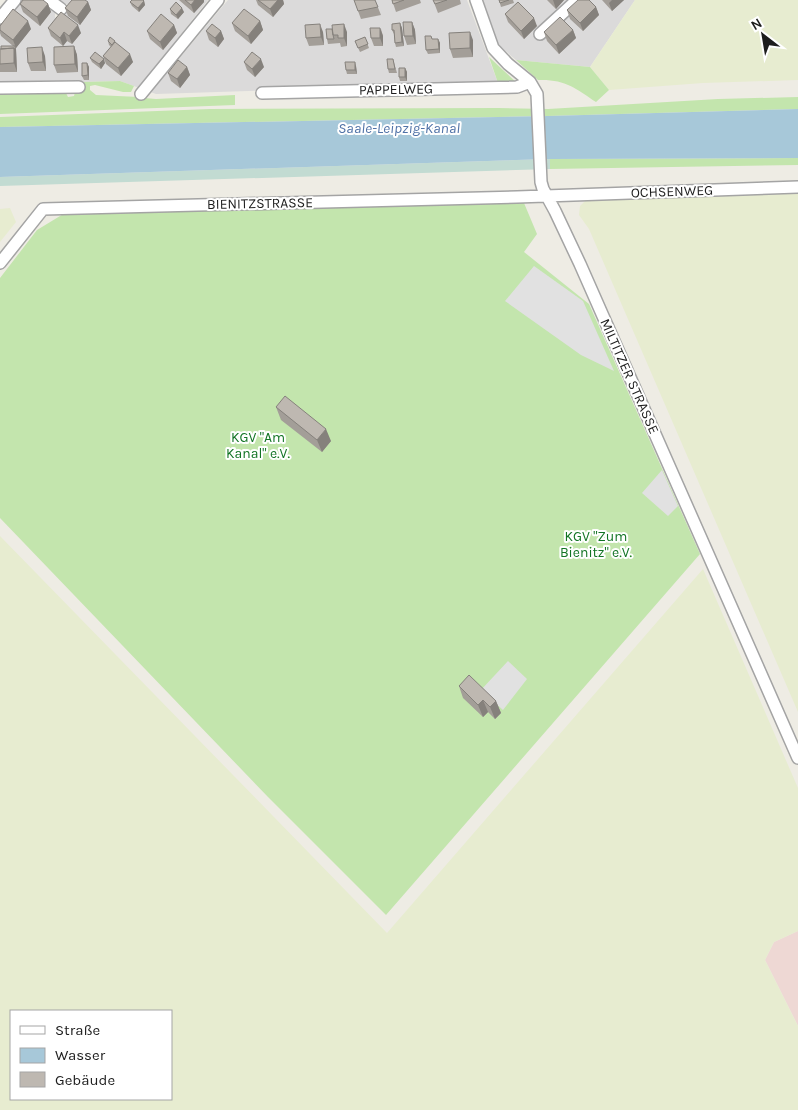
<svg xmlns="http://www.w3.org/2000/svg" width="798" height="1110" font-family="Karla,sans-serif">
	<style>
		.residential { fill: #dbdada }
		.commercial { fill: #eed8d4 }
		.farmland { fill: #e7ecd0; fill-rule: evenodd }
		.grass { fill: #c3e5ad }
		.wetland { fill: #c2dbd2 }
		.parking { fill: #e1e1e1 }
		.water { fill: #a7c8d9 }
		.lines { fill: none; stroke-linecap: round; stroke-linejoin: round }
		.minor-casing { stroke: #a4a4a4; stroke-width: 14 }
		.minor { stroke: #fff; stroke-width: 11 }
		.wall { fill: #a39e98 }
		.shaded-wall { fill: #85817c }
		.building { fill: #beb8b1; stroke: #85817c }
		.labels { text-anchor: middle; stroke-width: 4; stroke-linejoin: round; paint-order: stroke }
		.street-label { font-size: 14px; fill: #1d1d1d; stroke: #fff }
		.park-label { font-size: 14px; fill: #127424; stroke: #fff }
		.water-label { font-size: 15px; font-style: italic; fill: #5072a7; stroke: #fff }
	</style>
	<rect width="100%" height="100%" fill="#eeece4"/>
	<path class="residential" d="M23 0H43L55 10V17L59 20 70 6 67 4H59L54 0H208L151 72 162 79 228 0H467L498 83 156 94 120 81 0 84V28Z
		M483 0H635L590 67 516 60 502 48 498 43Z"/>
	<path class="commercial" d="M798 931V1026L765 960 774 942Z"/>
	<path class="farmland" d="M635 0H798V80L703 83 609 90 590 67Z
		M798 193V712L589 229 579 215 580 206 586 200Z
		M10 208 16 222 0 242V209Z
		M0 536 387 933 703 569 798 788V931L774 942 765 960 798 1026V1110H0ZM11 1011H171V1099H11Z"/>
	<path class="grass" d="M489 57 517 83H498Z
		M516 60 590 67 609 90 596 102C575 88 565 79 538 80Z
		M120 81 134 86 131 92H123L95 85 90 86V90L96 95 139 97 144 98 156 99 235 95V105L0 114V91L66 93 68 97 74 96 75 92 82 90V82Z
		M798 97V109L548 116 0 127V117L210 109 498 108 548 109 718 99Z
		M798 158V165L550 169V159Z
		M524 203 537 234 524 252 589 304 700 554 386 915 268 797 0 518V278L37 230 65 213Z"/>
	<path class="wetland" d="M550 159V169L0 186V177Z"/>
	<path class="parking" d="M534 266 583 301 614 371 581 355 505 301Z
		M662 470 678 506 668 516 642 493Z
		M508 661 527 679 503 710 481 690Z"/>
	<path class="water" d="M798 109V158L550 159 0 177V127L548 116Z"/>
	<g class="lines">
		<defs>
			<path id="minor" d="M49 0 61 9
				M476 0 493 48 508 64 530 82 537 94 541 182 543 189 555 211 580 264 798 758
				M0 18 15 0
				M540 34 577 0
				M0 88 79 87
				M262 93 517 87 530 82
				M141 94 218 0
				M0 263 43 209 517 197 798 187"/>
		</defs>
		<use href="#minor" class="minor-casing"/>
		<use href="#minor" class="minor"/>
	</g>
	<path class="wall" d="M179 0H204V2L194 13Z
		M256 0H283L284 4 273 17 258 5Z
		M354 0H375L381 15 361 19Z
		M392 0H420L421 3 396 12Z
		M433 0H460L461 4 438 13Z
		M499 0H513L514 3 501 7Z
		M547 0H564L556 9Z
		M602 0H624L612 11Z
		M144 1 145 5 139 12 132 6 130 2Z
		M88 2 91 10 80 25 68 16 65 8Z
		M20 4H48L51 12 40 26 23 12Z
		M596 7 599 15 583 31 570 19 567 10Z
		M170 9 184 12 178 19 171 14Z
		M505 14 537 26 524 39 508 22Z
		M260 21 263 30 251 44 235 31 232 23Z
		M412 22 415 30 416 44 407 45 404 36Z
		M400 23 402 28 404 46 396 47 395 43 394 34 392 30Z
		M174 25 177 33 163 50 150 39 147 31Z
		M0 26 31 29 16 48 17 72H0V49L13 46 1 36 0 33Z
		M48 28 81 33 72 44 67 41 63 46 51 36Z
		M326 29 347 32V46L341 47 340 43 328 44 327 39Z
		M381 29 383 36V46H374L371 38Z
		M573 30 576 38 559 54 547 41 544 32Z
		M206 31H221L224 39 218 47 209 40Z
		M323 32 324 45 309 46 306 38Z
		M365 37 369 48 360 52 355 41Z
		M433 39H438L440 43V53L428 54 426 50Z
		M473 40V57L453 58 450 49Z
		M108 41 116 43 133 62 121 76 106 64 103 56 111 47 109 45Z
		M74 46 77 55 78 72 57 73 54 65Z
		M45 56 46 71H31L28 63Z
		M90 58 105 63 101 69 92 62Z
		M393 59 397 73H389L388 69Z
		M244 62 264 67 255 77 247 70Z
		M87 63 89 67V80H84L82 76Z
		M356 66 357 74H347L346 70Z
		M187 67 190 75 180 88 171 81 168 73Z
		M405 68 407 72V81H400L399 77Z
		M276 407 331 441 322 452 281 420Z
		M459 686 496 701 501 713 495 719 488 712 483 717 463 698Z"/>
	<path class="shaded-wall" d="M195 0H204V2L194 13 191 5Z
		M278 0H283L284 4 273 17 270 9Z
		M553 0H564L556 9Z
		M612 0H624L612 11 609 3Z
		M144 1 145 5 139 12 138 8Z
		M88 2 91 10 80 25 77 17Z
		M48 4 51 12 40 26 37 17Z
		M596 7 599 15 583 31 580 23Z
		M182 8 184 12 178 19 176 15Z
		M534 18 537 26 524 39 521 31Z
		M28 21 31 29 16 48 13 40Z
		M260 21 263 30 251 44 248 36Z
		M412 22 415 30 416 44 413 36Z
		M400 23 402 28 404 46 402 42Z
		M320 24 323 32 324 45 321 37Z
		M344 24 347 32V46L344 38Z
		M78 25 81 33 72 44 69 36Z
		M174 25 177 33 163 50 160 42Z
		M380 28 383 36V46L380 38Z
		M573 30 576 38 559 54 556 45Z
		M221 31 224 39 218 47 215 38Z
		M64 32 67 41 63 46 60 38Z
		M470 32 473 40V57L470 48Z
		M438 39 440 43V53L439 49Z
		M15 46 16 50 17 72 14 63V48Z
		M74 46 77 55 78 72 75 64Z
		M42 47 45 56 46 71 43 62Z
		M130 54 133 62 121 76 118 68Z
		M104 59 105 63 101 69 99 64Z
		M261 59 264 67 255 77 252 69Z
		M355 62 356 66 357 74 355 70Z
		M87 63 89 67V80L88 75Z
		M187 67 190 75 180 88 177 79Z
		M405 68 407 72V81L405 77Z
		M326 429 331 441 322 452 317 440Z
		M483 700 488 712 483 717 478 705Z
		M496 701 501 713 495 719 490 707Z"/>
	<path class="building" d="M23 0H43L48 4 37 17 20 4Z
		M72 0H85L88 2 77 17 65 8Z
		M132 0H143L144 1 138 8 130 2Z
		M185 0H195L191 5Z
		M258 0H278L270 9Z
		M354 0H375L378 7 358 11Z
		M392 0H404L393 4Z
		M433 0H447L435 4Z
		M499 0H509L500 3Z
		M578 0H589L596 7 580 23 567 10Z
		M176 2 182 8 176 15 170 9Z
		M518 2 534 18 521 31 505 14Z
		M13 9 28 21 13 40 0 30V26Z
		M244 9 260 21 248 36 232 23Z
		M61 12 78 25 69 36 64 32 60 38 48 28Z
		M161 14 174 25 160 42 147 31Z
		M560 17 573 30 556 45 544 32Z
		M403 22H412L413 36H404Z
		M400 23 402 42 395 43 394 30H392V24Z
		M212 24 221 31 215 38 206 31Z
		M320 24 321 37 306 38 305 25Z
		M344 24V38H338V35H333L332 25Z
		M370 28H380V38H371Z
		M326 29H332L333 35 334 39H327Z
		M470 32V48L450 49 449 33Z
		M425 36H431L432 39H438L439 49 426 50Z
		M110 37 115 41 112 45 108 41Z
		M365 37 368 44 358 48 355 41Z
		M115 42 130 54 118 68 103 56Z
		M1 46H15V52L14 48 1 49Z
		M74 46 75 64 54 65V47Z
		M42 47 43 62 28 63 27 48Z
		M14 48V63L0 64V49Z
		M95 52 104 59 99 64 90 58Z
		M252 52 261 59 252 69 244 62Z
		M387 59H393L395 69H388Z
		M178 60 187 67 177 79 168 73Z
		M345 62H355V70H346Z
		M82 63H87L88 75 82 76Z
		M399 68H405V77H399Z
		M285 396 326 429 317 440 276 407Z
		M469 675 496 701 490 707 483 700 478 705 459 686Z"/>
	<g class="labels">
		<g class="street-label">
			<text transform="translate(396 89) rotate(-1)" y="5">PAPPELWEG</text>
			<text transform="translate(672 191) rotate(-2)" y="5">OCHSENWEG</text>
			<text transform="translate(260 203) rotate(-1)" y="5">BIENITZSTRASSE</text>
			<text transform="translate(630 376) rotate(66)" y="5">MILTITZER STRASSE</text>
		</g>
		<g class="park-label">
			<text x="258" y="442">KGV "Am<tspan x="258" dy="16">Kanal" e.V.</tspan></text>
			<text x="596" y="541">KGV "Zum<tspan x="596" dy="16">Bienitz" e.V.</tspan></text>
		</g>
		<g class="water-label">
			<text x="399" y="133">Saale-Leipzig-Kanal</text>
		</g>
	</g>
	<rect x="10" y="1010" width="162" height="90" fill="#ffffff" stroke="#a5a5a5"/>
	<rect x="20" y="1026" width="25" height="8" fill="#ffffff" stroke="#a5a5a5"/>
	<text x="55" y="1035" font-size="15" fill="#1d1d1d">Straße</text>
	<rect x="20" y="1048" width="25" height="15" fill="#a7c8d9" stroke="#a5a5a5"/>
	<text x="55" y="1060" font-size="15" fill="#1d1d1d">Wasser</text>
	<rect x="20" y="1072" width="25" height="15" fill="#beb8b1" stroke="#a5a5a5"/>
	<text x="55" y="1085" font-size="15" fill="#1d1d1d">Gebäude</text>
	<g transform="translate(763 35) rotate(329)" stroke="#ffffff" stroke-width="4" paint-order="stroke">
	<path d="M0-4L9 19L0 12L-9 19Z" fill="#1d1d1d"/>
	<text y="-8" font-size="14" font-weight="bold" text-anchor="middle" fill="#1d1d1d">N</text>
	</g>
</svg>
